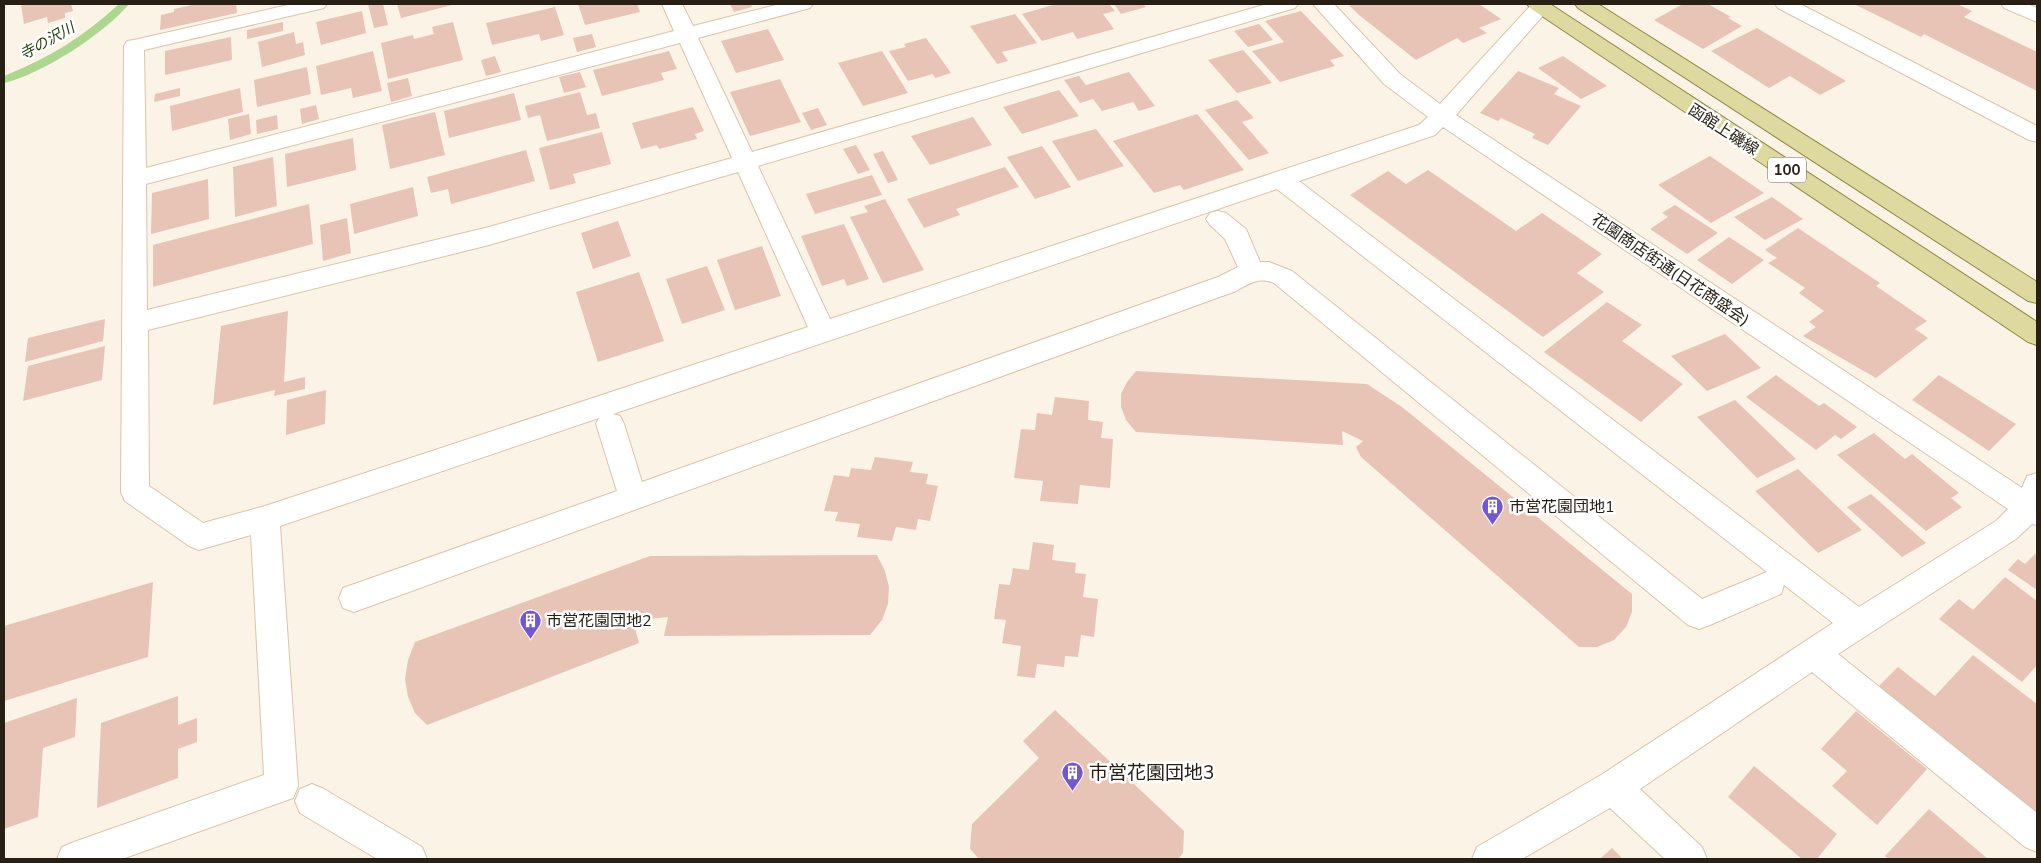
<svg xmlns="http://www.w3.org/2000/svg" width="2041" height="863" font-family="'Nunito Sans','Noto Sans JP',sans-serif">
	<style>
		.lines { fill: none; stroke-linecap: round; stroke-linejoin: round }
		.stream { fill: #add78f; fill-rule: evenodd }
		.building { fill: #e7c4b5 }
		.minor-casing { stroke: #dac5a8; stroke-width: 2 }
		.major-casing { stroke: #908745; stroke-width: 2 }
		.minor { fill: #fff; fill-rule: evenodd }
		.major { fill: #ded99f; fill-rule: evenodd }
		.labels { text-anchor: middle; stroke-width: 5; stroke-linejoin: round; paint-order: stroke }
		.far-water-label { font-size: 15px; font-style: italic; fill: #284210; stroke: #fff }
		.shield { fill: #fff; stroke: #68635b; stroke-width: 1 }
		.shield-label { font-size: 15px; font-weight: bold; fill: #282015 }
		.street-label { font-size: 16px; fill: #282015; stroke: #fff }
		.poi-label { font-size: 16px; fill: #282015; stroke: #fff; text-anchor: start }
		.near-poi-label { font-size: 19px; fill: #282015; stroke: #fff; text-anchor: start }
	</style>
	<rect width="100%" height="100%" fill="#fcf3e7"/>
	<g class="lines">
		<path class="stream" d="M119 4H129C104 34 42 74 4 83V76C47 59 85 36 119 4Z"/>
	</g>
	<path class="building" d="M21 4H71L73 11 65 13V18L48 23 47 17 24 24Z
		M196 4H236L237 13 160 30 161 15 174 12V9Z
		M368 4H383L388 25 374 28Z
		M397 4H456L401 18Z
		M578 4H637L640 12 585 25Z
		M730 4H751L752 7 734 12Z
		M1052 4H1109L1115 11 1103 14 1114 29 1077 39 1073 32 1042 41 1022 14 1053 5Z
		M1114 4H1143L1146 7 1121 14Z
		M1348 4H1479L1501 19 1479 28 1487 33 1463 43 1457 38 1416 60 1359 15Z
		M1683 4H1708L1731 17 1728 18 1742 26 1703 49 1654 20Z
		M1854 4H1957L1972 11 1964 17 2037 52V91L1924 34 1921 37Z
		M555 7 564 35 541 41 539 34 492 45 486 23Z
		M362 11 366 33 321 45 316 22Z
		M1301 11 1344 56 1330 60 1335 66 1280 82 1252 51 1284 42 1265 21Z
		M1015 14 1037 43 1002 52 1008 61 997 64 970 26Z
		M283 22V31L247 39V30Z
		M453 22 463 60 388 79 381 43 413 35 414 39 434 34 432 27Z
		M1259 24 1273 40 1248 47 1234 31Z
		M1757 28 1846 81 1820 95 1790 76 1769 88 1711 51Z
		M768 29 784 60 736 73 721 41Z
		M294 32 296 44 303 42 305 55 262 67 258 42Z
		M592 34 596 47 577 52 573 38Z
		M231 37 232 60 165 75V51Z
		M926 38 951 73 935 78 933 74 908 81 889 51 906 47 904 44Z
		M1243 50 1272 83 1237 93 1208 60Z
		M373 51 382 91 353 98 351 88 321 95 316 66Z
		M669 51 677 69 661 73 664 80 602 96 593 70Z
		M882 51 908 93 863 106 838 63Z
		M495 56 501 72 486 76 481 60Z
		M1563 56 1607 86 1581 99 1538 68Z
		M307 67 311 94 257 107 254 80Z
		M1518 71 1559 88 1554 94 1581 106 1548 145 1532 138 1535 134 1501 118 1498 121 1480 113Z
		M580 72 586 87 564 93 559 77Z
		M1129 72 1155 106 1139 111 1133 102 1102 111 1093 99 1080 103 1064 80 1079 76 1086 85Z
		M408 78 412 96 391 102 387 83Z
		M780 79 801 122 750 136 730 92Z
		M180 88V96L154 102 155 94Z
		M240 88 243 112 172 131 170 106Z
		M1059 90 1079 116 1022 134 1003 107Z
		M580 92 587 115 596 113 600 128 547 141 540 115 528 118 525 106Z
		M514 93 521 120 449 138 444 111Z
		M1237 100 1254 118 1242 122 1269 153 1249 160 1205 110Z
		M316 105 319 119 302 124 300 109Z
		M693 107 704 131 695 134 697 139 659 149 657 145 641 149 632 123Z
		M818 108 827 125 811 130 802 113Z
		M435 112 445 155 390 169 382 125Z
		M249 114 251 134 230 140 228 119Z
		M1197 114 1244 170 1184 190 1180 185 1154 193 1113 141Z
		M277 115 278 129 257 134 256 120Z
		M973 117 992 145 930 165 911 136Z
		M1096 129 1124 166 1078 181 1052 141Z
		M602 132 611 164 573 174 576 183 550 190 539 148Z
		M353 138 356 170 287 187 285 154Z
		M856 145 870 170 858 174 843 149Z
		M1042 146 1071 187 1035 199 1007 157Z
		M526 150 535 181 451 204 448 189 431 193 427 177Z
		M883 151 898 180 888 183 873 154Z
		M1710 156 1764 193 1711 223 1658 185Z
		M273 157 277 206 235 217 233 167Z
		M1005 167 1019 187 956 209 960 215 924 228 907 199Z
		M1428 170 1516 231 1542 213 1602 254 1577 273 1604 292 1543 337 1350 195 1388 171 1406 184Z
		M872 175 882 195 815 214 806 194Z
		M208 179 209 219 151 234 152 193Z
		M413 187 418 216 354 234 350 204Z
		M1772 197 1803 219 1765 240 1734 217Z
		M885 199 924 270 883 283 850 217 868 212 864 206Z
		M309 204 313 244 153 287V245Z
		M1675 205 1718 233 1687 254 1650 229 1668 217 1662 213Z
		M347 218 351 253 323 261 320 225Z
		M618 221 631 256 593 269 581 233Z
		M844 224 869 279 847 286 844 279 822 286 801 236Z
		M1798 228 1880 283 1876 286 1927 321 1915 329 1928 338 1876 378 1803 336 1816 327 1809 322 1824 311 1799 293 1805 288 1768 263 1777 258 1765 250Z
		M1729 237 1764 260 1732 284 1697 260Z
		M762 246 781 296 735 310 717 260Z
		M707 266 725 310 682 324 666 279Z
		M639 272 664 341 598 362 576 292Z
		M1607 302 1642 325 1622 341 1683 384 1641 422 1544 352Z
		M288 311 284 382 305 377V389L274 396 275 390 213 405 221 326Z
		M105 319 103 341 25 362 28 338Z
		M1725 334 1761 368 1707 391 1671 356Z
		M105 346 102 380 23 401 28 366Z
		M1136 371 1367 384 1402 407 1632 594V612L1626 627 1614 640 1597 647H1579L1361 457 1356 447 1363 441 1342 431 1343 445 1136 432 1126 420 1121 407V394L1127 382Z
		M1776 375 1819 406 1824 403 1857 427 1841 439 1835 435 1816 450 1746 397Z
		M1939 375 2016 424 1989 451 1912 400Z
		M326 390 325 424 286 435 287 400Z
		M1055 397 1089 401 1088 420 1103 422 1101 438 1113 439 1110 488 1080 485 1078 504 1040 501 1043 481 1014 478 1021 429 1035 430 1037 413 1052 415Z
		M1735 400 1796 459 1757 478 1697 417Z
		M1874 433 1905 459 1912 454 1959 493 1951 498 1962 507 1926 531 1837 455Z
		M875 457 913 462 910 472 928 474 926 484 938 486 930 521 918 519 916 530 896 527 892 541 857 537 860 524 835 521 838 512 824 511 834 475 849 477 851 468 871 470Z
		M1798 469 1862 530 1818 553 1755 491Z
		M1871 494 1926 543 1902 557 1847 507Z
		M1033 542 1054 545 1052 560 1076 563 1075 573 1086 574 1083 597 1098 599 1094 637 1081 635 1078 657 1065 656 1064 667 1037 664 1035 678 1017 676 1021 646 1002 643 1006 620 994 619 999 584 1010 585 1013 568 1029 570Z
		M2035 554H2037V590L2008 570 2018 559 2025 564Z
		M877 555 885 571 889 587 888 604 882 620 870 635 664 636 668 617 633 621 639 643 427 725 415 713 408 697 405 679 408 660 415 642 650 556Z
		M2005 577 2037 601V665L2022 682 1939 619 1959 599 1973 610Z
		M153 582 148 657 4 701V626Z
		M1973 655 2037 704V820L1876 689 1898 667 1935 696Z
		M178 696V725L197 718V742L178 749V778L97 808 101 723Z
		M77 698 75 737 43 748 38 817 4 829V723Z
		M1055 710 1184 831 1183 853 1178 859H979L970 849 972 824 1039 758 1023 741Z
		M1856 711 1927 769 1877 825 1832 786 1847 771 1821 749Z
		M1754 766 1837 834 1817 859H1802L1728 797Z
		M1929 809 1988 859H1888L1885 856Z
		M1612 848 1623 859H1600Z"/>
	<g class="lines">
		<defs>
			<path id="minor" d="M292 4H327L324 8 144 50 146 168 674 31 662 4H682L693 26 780 4H813L810 8 698 38 752 152 1267 4H1298L1295 8 758 166 830 319 1419 125 1428 117 1384 84 1313 4H1334L1400 74 1440 104 1532 4H1553L1456 115 2022 488 2027 476 2037 473V525L2032 524 2016 539 1838 654 2037 813V852L2025 847 1812 672 1640 789 1702 847 1707 859H1665L1610 808 1522 859H1472L1477 847 1601 775 1833 623 1784 585 1781 594 1710 625 1699 629 1688 625 1274 283C1259 277 1250 283 1236 291L354 612 343 608 339 598 343 588 617 491 596 424 599 418 280 526 298 786 293 798 122 859H57L62 847 74 842 264 775 251 535 199 550 189 546 125 501 121 492 124 46 127 41 134 40ZM680 43 732 158 489 227 147 310 146 184ZM1443 127 2008 509 1996 521 1859 607 1299 181 1435 135ZM738 172 808 327 265 506 203 523 149 486 148 330 489 245ZM1277 189 1767 572 1702 599 1292 271 1269 262H1260L1246 229 1226 213 1218 211 1210 213 1206 219 1210 225 1225 239 1238 267 1218 277 642 482 624 424 620 416 613 414Z
				M1775 4H1800L2037 126V142L2029 140 1778 8Z
				M2001 4H2027L2037 8V22L2004 8Z
				M312 784 324 789 422 847 427 859H377L300 813 295 801 300 789Z"/>
			<path id="major" d="M1527 4H1550L2037 322V345L2028 342 1530 8Z
				M1575 4H1598L2037 282V303L2028 301 1578 8Z"/>
		</defs>
		<use href="#minor" class="minor-casing"/>
		<use href="#major" class="major-casing"/>
		<use href="#minor" class="minor"/>
		<use href="#major" class="major"/>
	</g>
	<defs>
		<symbol id="building-pin" viewBox="-11 -11 22 30"><path d="M0 17L-7.5 6A9.5 9.5 0 1 1 7.5 6Z" fill="#6f58d2" stroke="#fff"/><path d="M-4-6H4V6H1V3H-1V6H-4ZM-2.5-4.3h1.7v1.8h-1.7ZM.8-4.3h1.7v1.8H.8ZM-2.5-1h1.7V.8h-1.7ZM.8-1h1.7V.8H.8Z" fill="#fff"/></symbol>
	</defs>
	<g fill-rule="evenodd">
		<use href="#building-pin" x="1480" y="494" width="25" height="34"/>
		<use href="#building-pin" x="518" y="608" width="25" height="34"/>
		<use href="#building-pin" x="1060" y="760" width="25" height="34"/>
	</g>
	<g class="labels">
		<g class="far-water-label">
			<text transform="translate(47 41) rotate(-29)" y="5">寺の沢川</text>
		</g>
		<rect class="shield" x="1768" y="157.5" width="38" height="25" rx="4"/>
		<g class="shield-label">
			<text x="1787" y="175">100</text>
		</g>
		<g class="street-label">
			<text transform="translate(1724 129) rotate(33)" y="6">函館上磯線</text>
			<text transform="translate(1671 269) rotate(34)" y="6">花園商店街通(日花商盛会)</text>
		</g>
		<g class="poi-label">
			<text x="1509" y="512">市営花園団地1</text>
			<text x="546" y="626">市営花園団地2</text>
		</g>
		<g class="near-poi-label">
			<text x="1089" y="779">市営花園団地3</text>
		</g>
	</g>
	<rect width="2041" height="863" fill="none" stroke="#282015" stroke-width="10"/>
</svg>
